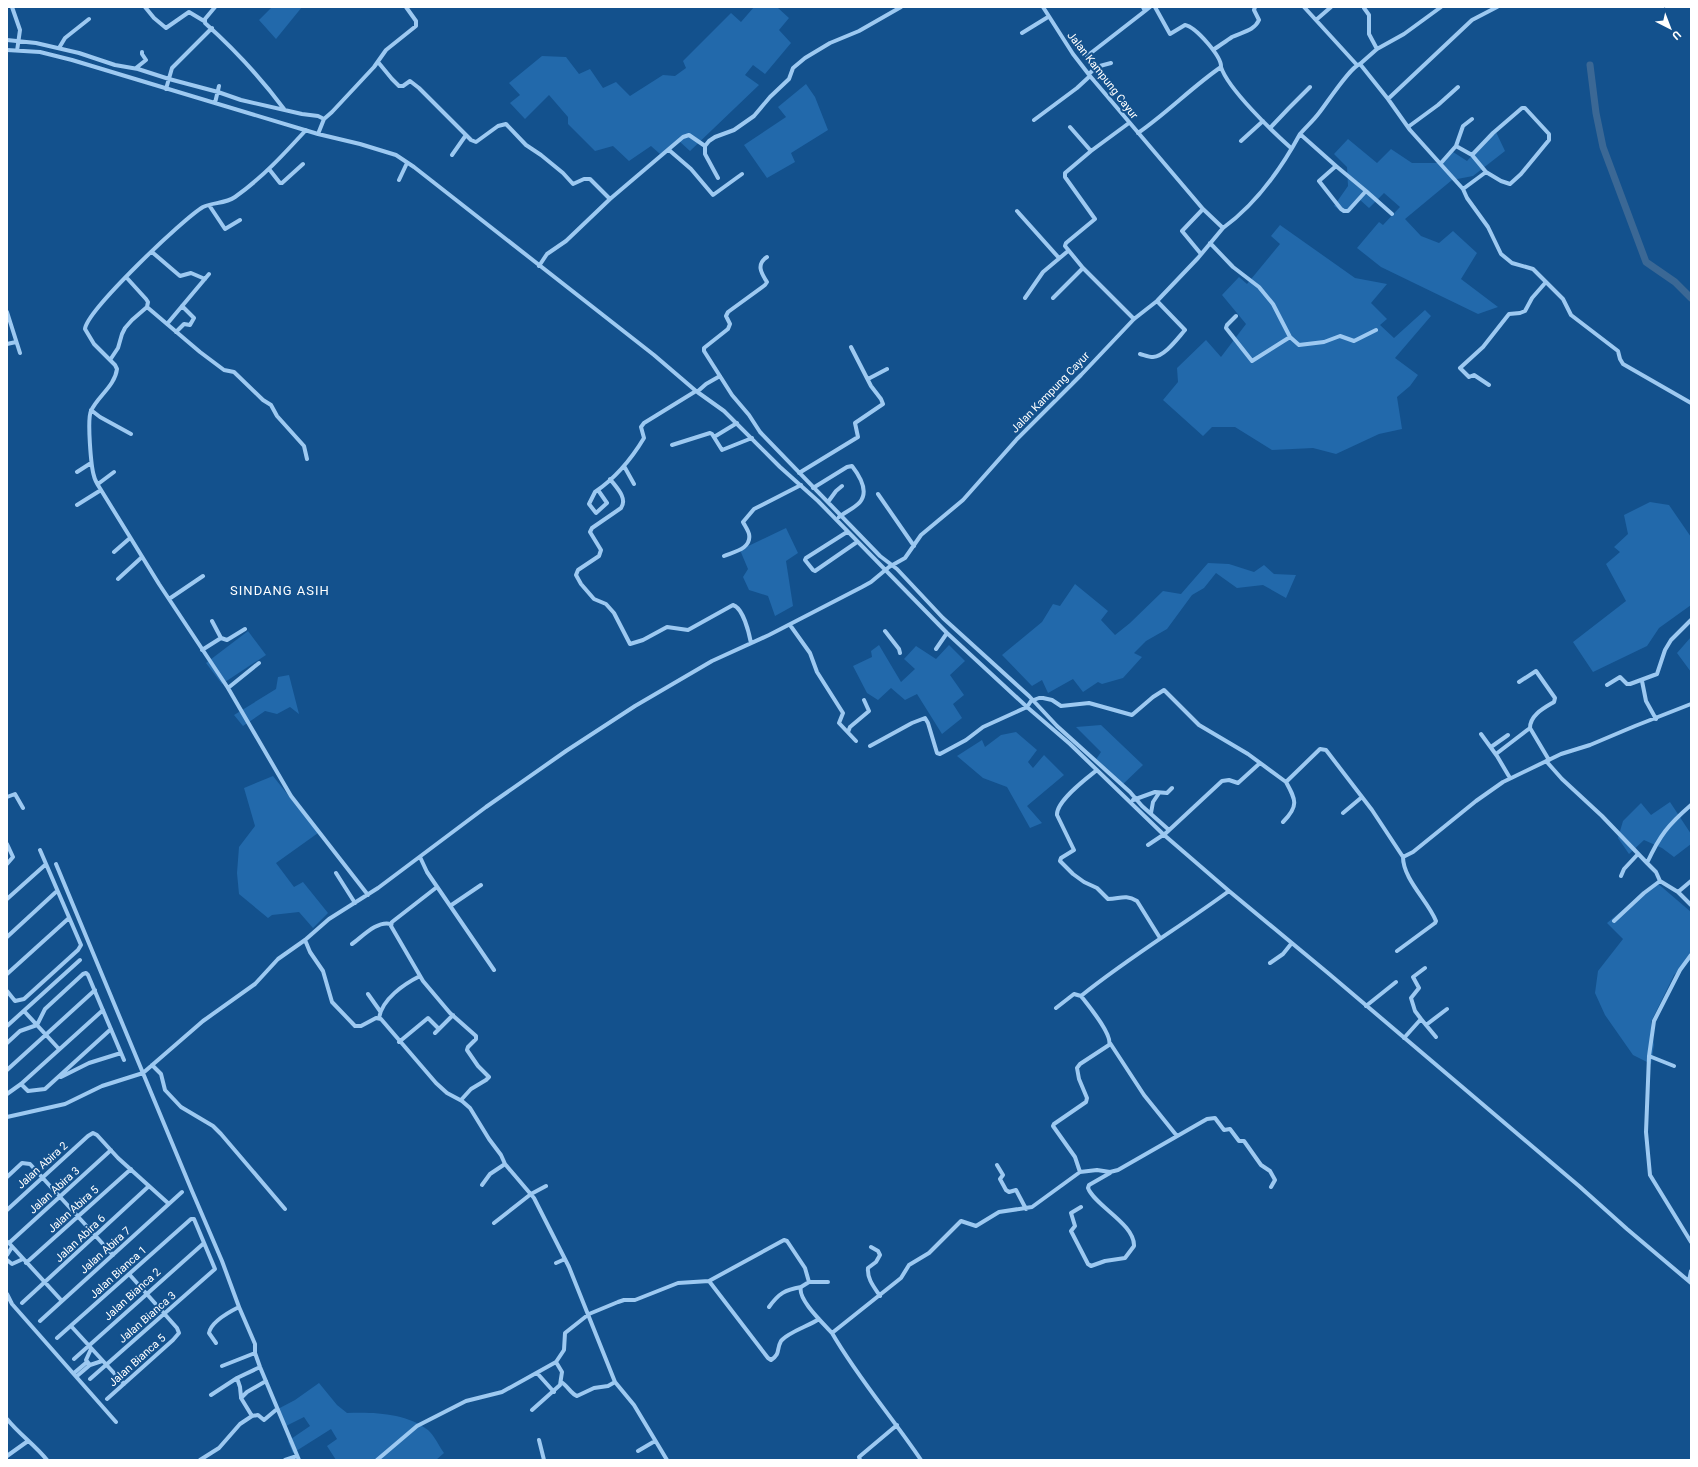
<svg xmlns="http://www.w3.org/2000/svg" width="1698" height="1467" font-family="Roboto,sans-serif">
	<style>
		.green { fill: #2269ab }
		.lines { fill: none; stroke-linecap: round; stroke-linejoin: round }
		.river { stroke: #3b6895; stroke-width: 7 }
		.street { stroke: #9dc9f1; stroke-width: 4 }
		.labels { text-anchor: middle; stroke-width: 4; stroke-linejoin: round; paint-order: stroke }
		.street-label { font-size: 11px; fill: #fff; stroke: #13518d }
		.quarter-label { font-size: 13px; letter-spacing: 1px; fill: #fff; stroke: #13518d }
	</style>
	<rect width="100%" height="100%" fill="#13518d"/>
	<path class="green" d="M272 7H302L276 39 259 20Z
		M754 7H779L778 8 789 18 779 30 791 43 765 74 753 65 745 75 759 85 690 151 679 141 660 154 651 146 629 161 613 146 595 151 568 124V117L549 95 525 119 510 103 520 95 509 83 542 56 566 57 579 74 590 69 603 88 616 82 630 96 663 75 675 76 686 68 683 61 731 13 741 22Z
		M806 84 815 97 828 130 791 153 795 162 767 178 744 145 786 117 778 107Z
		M1495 130 1505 151 1473 176 1452 180 1405 219 1421 236 1439 243 1453 231 1477 253 1461 279 1498 307 1478 314 1381 267 1357 248 1379 222 1383 225 1400 207 1384 193 1369 208 1359 199 1343 213 1334 206 1348 186 1347 167 1334 154 1348 139 1377 163 1391 149 1412 163H1440L1450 150 1467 161Z
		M1280 225 1355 278 1387 284 1371 303 1387 319 1380 325 1394 338 1425 310 1431 316 1395 358 1418 375 1410 386 1397 397 1402 429 1379 434 1336 454 1313 448 1272 450 1235 427H1212L1203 436 1163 400 1178 382 1177 368 1206 340 1221 357 1246 324 1222 295 1239 277 1247 284 1280 244 1271 236Z
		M1650 502 1669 505 1691 537V605L1659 628 1647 646 1593 672 1573 642 1626 601 1606 564 1620 552 1614 547 1628 534 1624 515Z
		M786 528 798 553 786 561 793 606 775 616 768 596 749 590 743 577 748 569 740 550Z
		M1208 563 1229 564 1254 572 1264 565 1274 574 1296 575 1286 598 1263 585 1237 588 1216 573 1204 588 1192 595 1167 629 1146 641 1134 653 1142 657 1123 678 1102 684 1098 682 1083 692 1073 679 1048 693 1042 680 1032 686 1002 655 1042 622 1053 604 1060 606 1075 584 1108 611 1101 620 1115 635 1130 623 1163 591 1181 594Z
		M248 631 266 655 222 684 206 663Z
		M1691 637V672L1677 653Z
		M879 645 901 682 915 669 904 659 916 646 936 659 949 645 965 661 950 675 964 695 953 704 962 718 942 734 917 694 905 700 891 688 878 700 867 693 853 666 872 657 871 651Z
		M289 675 299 714 290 707 277 714 265 711 243 726 234 715 276 689 278 677Z
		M1101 725 1143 765 1121 786 1095 761 1101 752 1076 727Z
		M1016 732 1037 750 1028 762 1033 768 1044 755 1064 775 1027 806 1042 823 1030 828 1007 787 983 778 957 756 982 740 985 747 1001 735Z
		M273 776 318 833 276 863 294 887 303 882 328 913 313 928 299 912 272 915 268 918 239 894 237 873 239 847 255 826 244 788Z
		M1670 802 1691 834V844L1674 857 1662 848 1644 840 1629 854 1618 838 1623 821 1641 803 1651 815Z
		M1656 882 1691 912V959L1674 975 1651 1022 1654 1045 1651 1064 1633 1055 1605 1015 1595 993 1598 971 1623 939 1607 923Z
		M319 1383 337 1405 347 1413C374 1412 406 1413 428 1430 434 1435 439 1446 444 1453L436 1460H336L327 1446 337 1439 331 1429 293 1453 288 1441 310 1426 304 1417 284 1427 276 1410 295 1400Z"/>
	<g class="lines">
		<path class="river" d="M1590 65 1596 113 1603 147 1646 262 1675 282 1691 298"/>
		<path class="street" d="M12 7 20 30 17 51
			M145 7 154 18 166 28 189 12 204 21
			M215 7 205 19V23C234 49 261 78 284 109
			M1143 7 1145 11 1150 7
			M1155 7 1170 34 1185 25C1196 27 1222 57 1221 67
			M1304 7 1357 65
			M1364 8 1369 15V34L1377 49 1360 64 1388 99 1410 130 1463 189 1467 198 1488 227 1501 254 1512 263 1533 269 1563 299 1571 315 1618 351 1620 359 1623 364 1691 403
			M1316 20 1331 7
			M1022 33 1048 17
			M7 40 36 43 79 53 115 65 138 69 169 79 218 92 241 100 302 114 318 116 324 119
			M59 48 65 38 89 19
			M1377 49 1404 34 1441 7
			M7 50 40 52 72 60 318 134 360 144 396 155 414 167 654 355 696 391 724 411 780 467 818 501 947 633 1027 707 1070 744 1163 834 1229 891 1328 973 1579 1186 1627 1229 1691 1283
			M1213 50C1219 46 1226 41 1232 37 1242 32 1254 31 1259 20L1254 10 1255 7
			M378 62 392 79 399 86H403L410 81 419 88 471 140 476 142 498 126 506 124 526 145 541 155 563 173 573 184 584 179H590L610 199
			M136 68 146 60 142 54V52
			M1095 68 1087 56 1145 11
			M1089 74 1096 67 1111 63
			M166 89 172 68 212 28
			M1388 99 1472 20 1497 7
			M215 103 219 86
			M1034 120 1077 88 1090 76
			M1129 123 1091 151 1065 173V177L1095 219 1066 243 1065 246 1083 268 1134 319
			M1070 127 1091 151
			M1408 127 1438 105 1458 87
			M1270 128 1289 108 1310 87
			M306 130C284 154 262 178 235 197 225 204 213 202 203 207 184 218 87 310 85 329L94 344 115 365 117 369C115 386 97 397 91 411 87 419 91 467 94 476 95 481 98 485 101 490L159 584 228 688 291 796 368 895
			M1138 133C1167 113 1192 87 1221 67 1228 89 1273 132 1291 148
			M318 134 324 119 332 112 374 67 386 50 416 26V21L406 7
			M1300 134C1306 127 1313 121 1319 113 1327 103 1350 67 1360 64
			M1241 141 1263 121
			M1456 146 1472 155
			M669 150 691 169 713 195 742 174
			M452 155 466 135
			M1441 163 1456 146 1463 126 1472 119
			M1336 166 1366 191
			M269 169 280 183H282L303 164
			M718 178 705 154V146L709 141 715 137 734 130 754 116 770 97 789 79 793 68 805 58 830 43 859 31 901 7
			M399 180 407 163
			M1463 189 1486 172 1501 181 1510 184 1521 174 1549 140V134L1525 108H1522L1493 133 1472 155 1486 172
			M209 205 225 229 240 220
			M1017 211 1059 258
			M1223 228C1256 204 1281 169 1300 134L1336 166 1319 181 1341 209 1344 211H1348L1366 191 1392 214
			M1210 243 1233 267 1259 287 1273 304 1290 337 1299 345 1324 342 1340 336 1354 341 1376 330
			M152 252 180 276 191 273 205 279
			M1201 254 1182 231 1203 209
			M767 257C756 264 761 273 767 282L765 285 728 312 726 316 730 324 728 329 704 348V351L732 395 749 415 760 432 880 556 897 569 943 618 1029 696 1057 726 1130 792 1142 806 1169 830
			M539 266 547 254 566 241 610 199 683 137 689 135 705 146
			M126 277 146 299 148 302 147 307 167 324 209 274
			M1025 298 1043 272 1068 251
			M1053 298 1083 268
			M7 312 20 353
			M1236 316 1227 325 1226 328 1252 361 1290 337
			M167 324 200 352 224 370 234 372 263 400 271 405 277 416 304 446 307 459
			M176 332 184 324 190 325 194 318 182 306
			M7 344 16 342
			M1140 354C1144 355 1149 357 1153 357 1165 356 1177 339 1185 330L1157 301
			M110 360 118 348 122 334 125 328 132 320 147 307
			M868 379 887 369
			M1489 385 1474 375 1469 377 1460 368 1483 347 1509 314 1520 313 1525 311 1532 298 1546 282
			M697 392 706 384 720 376
			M91 410 100 417 131 434
			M714 437 737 423
			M672 445 710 433 712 434 722 450 752 438
			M624 466 634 484
			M77 472 91 463
			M799 473 858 437 855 423 883 404 881 399 871 386 851 347
			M610 479C616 487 628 498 621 508L592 528 590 532 601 550 599 556 578 570 576 575 581 584 594 599 606 604 614 613 630 644 643 640 667 627 688 630 733 605C743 608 749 633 751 643
			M98 484 114 472
			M813 488 847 467 852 466C859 475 869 491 860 502 855 508 845 512 839 517
			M598 490 607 503 596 513 589 504 595 492C614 479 632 458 644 438L641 427 644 423 696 391
			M878 494 914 546
			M828 502 836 491 842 486
			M77 505 101 490
			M847 532 806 558 805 560 813 570 815 571 857 542
			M114 552 130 538
			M724 556C733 552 752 549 749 534 748 530 745 526 743 522L754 509 801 485
			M118 579 142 557
			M169 599 203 576
			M212 621 221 638
			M790 625 810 653 817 672 843 713 839 723 856 741
			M885 631 899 649 900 653
			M936 649 947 633
			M202 650 221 638 227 640 245 629
			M1642 681 1646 701 1656 719
			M1519 682 1536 671 1555 698 1554 702C1544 708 1530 715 1530 728L1549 760
			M1607 685 1620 677 1627 684H1630L1657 674 1665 650 1671 640 1691 620
			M228 688 259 663
			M848 732 850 727 869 711 864 700
			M1481 734 1497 756 1510 778
			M870 746 912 723 925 718 928 723 937 753 940 754 966 740 983 727 1027 707 1031 701 1039 698H1043L1052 700 1061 706 1089 703 1132 715 1153 697 1164 690 1199 725 1248 754 1286 782 1320 749 1326 750 1372 810 1403 857 1413 852 1476 801 1503 782 1561 754 1590 745 1635 726 1691 704
			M1491 747 1508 735
			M1496 754 1530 728
			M1546 761 1562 779 1602 816 1647 863 1656 872 1660 881 1678 892
			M1097 770C1087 778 1056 801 1057 815L1074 850 1061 858 1060 861 1073 874 1084 882 1097 888 1108 899C1120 899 1125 894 1137 901L1160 938
			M7 797 15 794 23 808
			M1133 800 1155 792 1167 793 1172 788
			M1151 813 1153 802 1159 793
			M1343 813 1362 797
			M1283 822C1299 806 1296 800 1286 782
			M7 844 13 857 7 864
			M1148 845 1166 833 1222 781 1229 780 1238 783 1260 763
			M420 857 427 872 494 970
			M1647 863C1660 835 1668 825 1691 805
			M56 864 192 1191 222 1261 239 1307 255 1344V1353L260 1367 299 1460
			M336 873 355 903
			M1621 876 1624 869 1638 854
			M1691 881 1678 892 1691 905
			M437 887 392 922 391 926 423 981 450 1013 476 1036V1039L468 1047 467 1050 478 1066 489 1077 486 1080 471 1089 461 1100
			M7 899 45 865
			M450 906 481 885
			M1614 921 1644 893 1660 881
			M7 937 57 891
			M305 940 310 952 323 971 332 1002 355 1026H361L376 1018 381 1019 436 1083 447 1093 462 1101 470 1108 489 1139 501 1155 505 1164 534 1198 569 1267 615 1382 634 1405 667 1460
			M352 944C362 937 377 920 391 924
			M1397 951 1435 923 1436 921C1428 901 1403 879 1403 857
			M1691 955 1680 970 1654 1021 1649 1056 1646 1132 1650 1175 1691 1242
			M1270 963 1283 954 1291 944
			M7 974 69 918
			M7 991 15 1001 24 999 78 950 81 945 40 850
			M368 994 380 1011
			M1366 1006 1396 982
			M1056 1008 1074 994 1081 996C1128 958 1180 927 1229 891
			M24 1011 59 1049
			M379 1018C382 999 404 984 420 976
			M1421 1019 1436 1037
			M1426 1025 1447 1009
			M7 1026 80 960
			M435 1033 453 1015
			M1404 1038 1421 1019 1415 1011 1411 998 1419 988 1413 977 1425 968
			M399 1042 428 1018 439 1029
			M7 1043 20 1031 37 1025 45 1009 83 974 86 973 88 975 124 1060
			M1110 1043 1144 1095 1177 1136
			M1649 1056 1674 1066
			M152 1065 161 1074 165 1090 181 1107 213 1126 221 1134 285 1209
			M7 1070 95 990
			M61 1077 89 1063 121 1053
			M21 1084 28 1091 45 1089 111 1029
			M7 1094 21 1084 103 1010
			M7 1117 65 1104 102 1086 143 1073 203 1021 255 984 278 959 305 940 329 919 378 888 486 807 566 751 635 706 712 661 769 635 862 587 871 582 889 567 905 558 921 535 963 500 1017 439 1081 375 1134 319 1157 301 1198 258 1223 228 1203 209 1090 76 1073 54 1043 7
			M997 1165 1003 1175 1000 1179 1006 1190 1009 1192 1016 1190 1026 1209
			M1080 1172 1075 1157 1053 1126 1054 1124 1086 1102 1087 1098 1079 1079 1077 1068 1080 1064 1109 1045C1113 1035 1088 1005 1081 996
			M7 1177 22 1163 30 1164 113 1255
			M482 1185 490 1174 505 1164
			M1081 1207 1071 1213 1075 1226 1071 1231 1088 1264 1091 1266 1105 1261 1125 1258 1134 1246C1135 1224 1095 1206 1088 1188L1089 1185 1110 1173
			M7 1210 88 1136 93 1133 97 1135 118 1158 169 1204
			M494 1223 531 1194 546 1186
			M8 1242 62 1301
			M9 1243 111 1150
			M871 1247 878 1251 880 1255 876 1262 868 1268C867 1279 874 1287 880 1296
			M7 1255 12 1247
			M7 1260 12 1264 23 1259
			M26 1263 131 1169
			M556 1263 565 1259
			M709 1281 768 1358 771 1360C781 1353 776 1350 781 1341 788 1332 809 1326 819 1319
			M1689 1281 1691 1271
			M828 1282H809L801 1287C797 1299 824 1324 832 1333L901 1278 909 1265 929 1253 961 1221 976 1226 999 1212 1032 1207 1080 1172 1097 1170 1110 1172 1118 1170 1207 1119 1215 1118 1224 1130 1230 1129 1239 1141H1244L1261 1165 1270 1171 1275 1180 1271 1187
			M7 1294 12 1304 116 1422
			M22 1303 149 1186
			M769 1307C779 1293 785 1290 801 1287
			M40 1321 182 1192
			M71 1326 124 1384
			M832 1333C858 1378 892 1417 921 1460
			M57 1338 191 1219H194L215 1269 90 1379
			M216 1343 209 1333C211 1322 229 1312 239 1307
			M91 1349 86 1360 90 1365 102 1361
			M74 1359 204 1243
			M222 1366 255 1353
			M74 1373 87 1362
			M537 1373 554 1392
			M77 1376 90 1365
			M237 1378 240 1387 241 1397
			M561 1382C568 1386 571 1394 577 1396L594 1388 608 1386 615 1382
			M211 1395 237 1378 260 1367
			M107 1399 173 1340 179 1333 177 1328 129 1274
			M532 1410 560 1385 562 1372 556 1362
			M252 1416 241 1398 247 1392 266 1381
			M7 1419C19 1434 35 1445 47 1460
			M539 1440 544 1460
			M638 1451 655 1441
			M7 1456 28 1441
			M200 1460 219 1448 240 1424 252 1416 258 1415 264 1420 277 1409
			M285 1460 297 1456
			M377 1460 417 1426 466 1401 502 1392 556 1362 564 1350 565 1333 589 1314 618 1302 624 1300H635L678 1283 709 1281 784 1240 787 1241 805 1268 809 1282
			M860 1460 859 1457 897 1425"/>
	</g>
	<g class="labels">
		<g class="street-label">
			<text transform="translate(1103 75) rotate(52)" y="4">Jalan Kampung Cayur</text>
			<text transform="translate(1050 392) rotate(-46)" y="4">Jalan Kampung Cayur</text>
			<text transform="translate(42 1165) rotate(-42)" y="4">Jalan Abira 2</text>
			<text transform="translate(54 1190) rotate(-42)" y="4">Jalan Abira 3</text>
			<text transform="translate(73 1209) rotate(-42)" y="4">Jalan Abira 5</text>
			<text transform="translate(80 1238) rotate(-43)" y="4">Jalan Abira 6</text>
			<text transform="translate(105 1250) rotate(-42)" y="4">Jalan Abira 7</text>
			<text transform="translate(118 1272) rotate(-42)" y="4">Jalan Bianca 1</text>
			<text transform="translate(132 1294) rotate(-42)" y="4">Jalan Bianca 2</text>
			<text transform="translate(147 1317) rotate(-41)" y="4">Jalan Bianca 3</text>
			<text transform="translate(137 1360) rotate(-42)" y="4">Jalan Bianca 5</text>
		</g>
		<g class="quarter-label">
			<text x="280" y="595">SINDANG ASIH</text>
		</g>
	</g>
	<rect width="1698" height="1467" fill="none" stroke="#ffffff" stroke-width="16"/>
	<g transform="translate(1670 28) rotate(138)" stroke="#13518d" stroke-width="3" paint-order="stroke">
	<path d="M0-3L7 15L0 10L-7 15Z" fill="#ffffff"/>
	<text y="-6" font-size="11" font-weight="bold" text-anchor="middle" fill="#ffffff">U</text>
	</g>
</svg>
